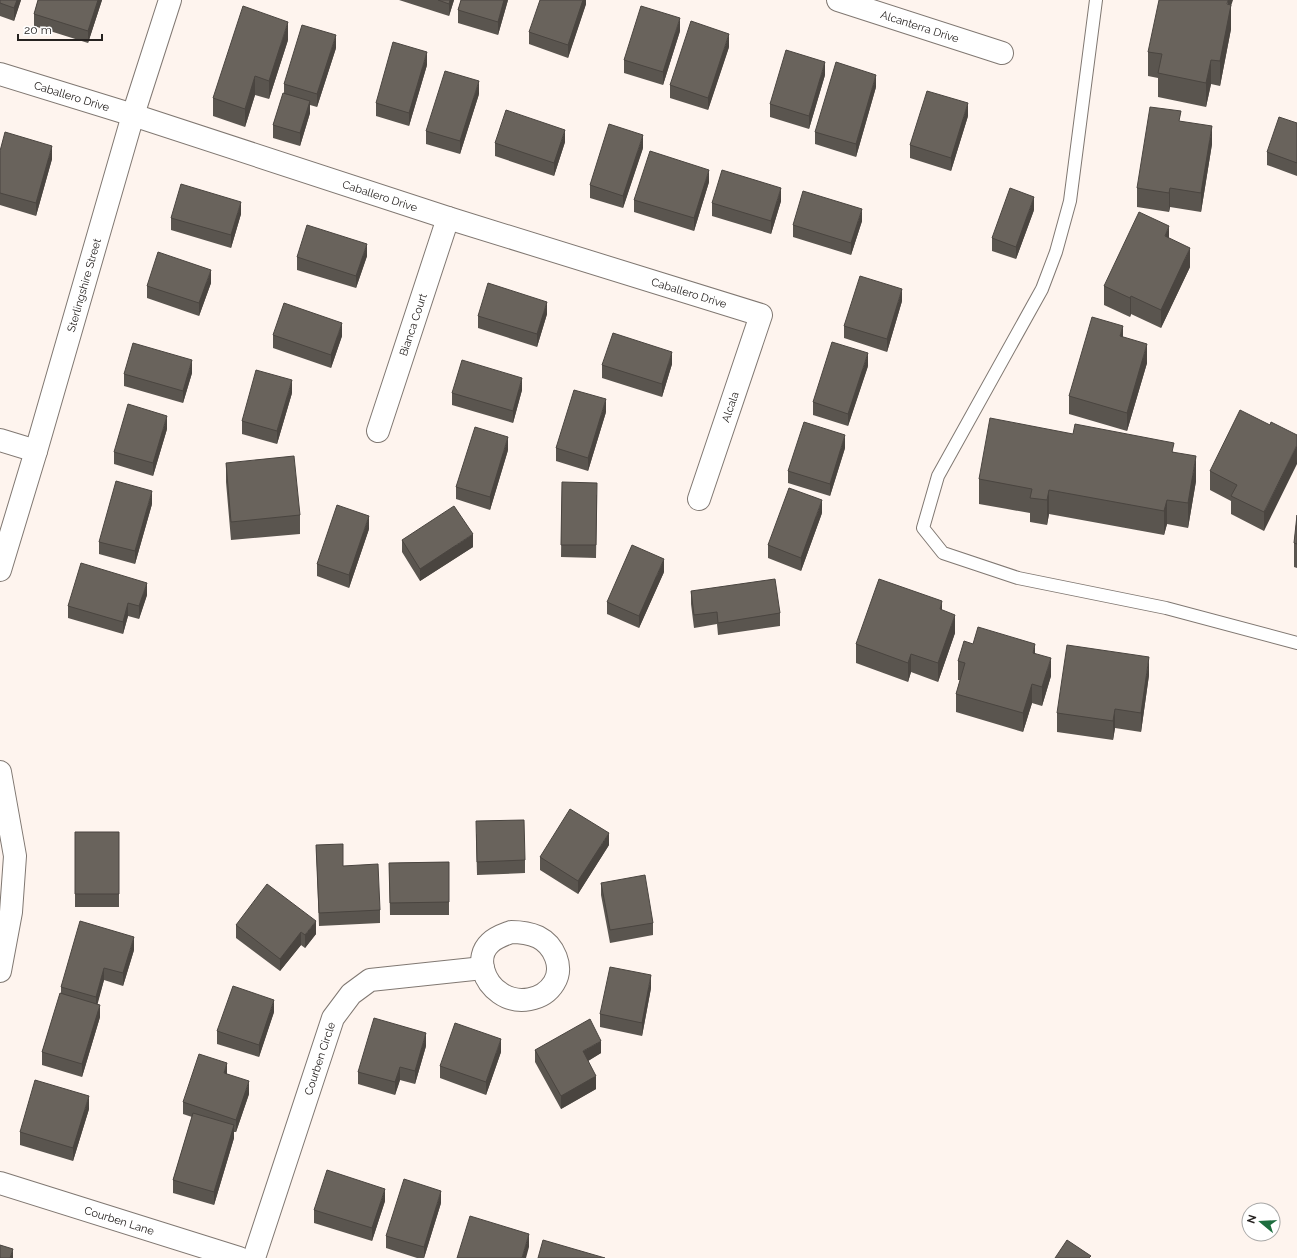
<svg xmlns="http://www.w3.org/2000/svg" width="1297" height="1258" font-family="Raleway,sans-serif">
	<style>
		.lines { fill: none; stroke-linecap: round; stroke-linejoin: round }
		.lane-casing { stroke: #807872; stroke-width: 14 }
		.street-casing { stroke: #807872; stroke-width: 24 }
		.lane { stroke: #fff; stroke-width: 12 }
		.street { stroke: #fff; stroke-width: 22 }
		.wall { fill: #5a554f }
		.shaded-wall { fill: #4a4540 }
		.building { fill: #69635c; stroke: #4a4540 }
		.labels { text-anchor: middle; stroke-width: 4; stroke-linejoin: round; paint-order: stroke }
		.street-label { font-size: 11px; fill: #262220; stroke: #fff }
	</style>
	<rect width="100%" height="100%" fill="#fef4ee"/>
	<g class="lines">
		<defs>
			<path id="lane" d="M1096 0 1070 201 1056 252 1042 289 938 476 923 528 943 553 1018 578 1166 608 1297 643"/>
			<g id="street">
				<path id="s1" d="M838 0 1002 53"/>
				<path id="s2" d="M0 74 133 115 448 218 761 315 699 499"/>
				<path id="s3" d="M378 431 448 218"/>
				<path d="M0 440 36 451"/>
				<path id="s4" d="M0 570 36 451 133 115 170 0"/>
				<path d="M0 772 15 856 11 912 0 971"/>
				<path d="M511 932C521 932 529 933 538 937 554 945 564 967 554 983 543 1001 517 1005 500 993 485 983 474 958 490 943 496 937 503 935 511 932Z"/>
				<path id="s5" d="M0 1183 239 1258"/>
				<path id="s6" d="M254 1258 333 1018 351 994 370 980 483 968"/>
			</g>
		</defs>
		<use href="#lane" class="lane-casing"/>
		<use href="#street" class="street-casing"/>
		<use href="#lane" class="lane"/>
		<use href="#street" class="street"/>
	</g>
	<path class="wall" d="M0 0H21L14 21 0 16Z
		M38 0H102L88 43 34 26V14Z
		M399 0H454L449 16Z
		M461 0H508L498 35 458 23V10Z
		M586 0V4L568 58 529 44V32Z
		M1231 6V29L1220 86 1211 84 1206 107 1158 97V78L1148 76V52Z
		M680 31 663 85 624 73V60Z
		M288 40 269 99 255 95 245 127 213 116V98Z
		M729 47 708 110 670 98V85Z
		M336 48 317 107 310 105V113L300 146 273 138V125L284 93V84Z
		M427 65 409 126 376 116V103Z
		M825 75 809 129 770 117V104Z
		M876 87 856 157 815 144V132Z
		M479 94 460 154 426 144V131Z
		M968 116 951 171 910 158V145Z
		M1181 121 1212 144 1201 212 1170 207 1169 212 1137 207V188Z
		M1297 123V176L1267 165V152Z
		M565 142 554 176 495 156V143Z
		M643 148 623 208 590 198V185Z
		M0 151 52 159 36 216 0 205Z
		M709 182 694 231 634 212V200Z
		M781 201 771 234 712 216V203Z
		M1034 210 1016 259 992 251V238Z
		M241 214 231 248 171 230V218Z
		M862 221 851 255 793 237V225Z
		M1169 238 1190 267 1161 328 1131 314 1130 317 1104 305V286Z
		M367 256 356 288 297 270V257Z
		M211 283 199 316 147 298V286Z
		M902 301 887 352 844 338V326Z
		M547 314 537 347 478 328V316Z
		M273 335 342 336 331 368 273 348Z
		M1123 337 1147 363 1127 431 1069 414V396Z
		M672 364 662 397 602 378V365Z
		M868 366 848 426 813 415V402Z
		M192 373 183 403 124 386V374Z
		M522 390 513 423 452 405V393Z
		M292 393 277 444 242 434V421Z
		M606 412 588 471 556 461V448Z
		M1270 425 1264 531 1231 514V501L1210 490V471Z
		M167 429 153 476 114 464V452Z
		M1073 434 1174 452 1196 481 1188 528 1167 524 1164 535 1049 514 1047 525 1030 522V513L979 504V479Z
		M845 448 830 496 788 483V471Z
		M508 450 490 510 456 499V487Z
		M226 463 300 515V534L231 540 226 482Z
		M562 482 597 495 596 558 561 557Z
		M152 504 135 564 99 554V542Z
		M822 513 801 571 768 558V545Z
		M1297 515V568L1294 567V543Z
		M369 529 349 588 317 576V564Z
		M402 540 473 547 420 581 402 552Z
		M664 572 639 628 607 614V602Z
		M691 591 780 613V626L718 635 717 624 694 628 691 604Z
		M147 595 139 619 128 616 123 634 68 618V606Z
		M942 610 955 633 938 682 911 672 908 682 856 663V644Z
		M973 644 1035 653 1051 676 1042 706 1032 703 1023 732 956 712V694L960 680H958V661Z
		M1149 675 1141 732 1115 728 1113 740 1057 732V713Z
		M75 832H119V907H75Z
		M476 834 525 860V873L477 875Z
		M316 845 343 866 380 910V923L319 926Z
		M609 845 578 894 540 870V857Z
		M449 862V915H390L389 863Z
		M601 883 653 923V935L610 943 601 895Z
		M236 925 316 934 305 948 301 945 280 971 236 938Z
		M134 950 123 986 104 980 97 1004 100 1017 82 1077 42 1065V1052L61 993V987Z
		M651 988 642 1036 600 1027V1014Z
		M274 1012 259 1057 217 1044V1031Z
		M426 1046 415 1084 400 1080 395 1095 358 1084V1072Z
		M535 1050 601 1053 588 1061 596 1089 561 1109 535 1062Z
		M501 1052 486 1095 440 1078V1066Z
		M227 1074 249 1094 236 1132H234V1138L214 1205 173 1193V1180L192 1117 183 1114V1102Z
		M89 1109 73 1161 20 1145V1132Z
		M385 1201 372 1241 314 1223V1210Z
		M441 1203 424 1258H417L386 1248V1236Z"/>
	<path class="shaded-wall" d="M17 0H21L14 21V8Z
		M98 0H102L88 43V31Z
		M450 0H454L449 16V4Z
		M504 0H508L498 35V22Z
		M583 0H586V4L568 58V45Z
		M1228 0H1233L1231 6V29L1220 86V61Z
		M680 18V31L663 85V72Z
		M288 22V40L269 99V81Z
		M729 34V47L708 110V98Z
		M336 35V48L317 107V94Z
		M427 52V65L409 126V113Z
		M1211 60V84L1206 107V83Z
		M825 62V75L809 129V116Z
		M876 75V87L856 157V144Z
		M255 76V95L245 127V109Z
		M479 81V94L460 154V141Z
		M310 101V113L300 146V133Z
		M968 103V116L951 171V158Z
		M1212 126V144L1201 212V193Z
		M565 130V142L554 176V163Z
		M643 135V148L623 208V196Z
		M52 146V159L36 216V203Z
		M709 170V182L694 231V218Z
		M781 188V201L771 234V221Z
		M1170 188V207L1169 212V193Z
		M1034 197V210L1016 259V247Z
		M241 202V214L231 248V235Z
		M862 209V221L851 255V243Z
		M1169 226V244L1165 236Z
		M367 244V256L356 288V276Z
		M1190 248V267L1161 328V310Z
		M211 270V283L199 316V303Z
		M902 289V301L887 352V339Z
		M1131 296V314L1130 317V298Z
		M547 302V314L537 347V334Z
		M342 323V336L331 368V355Z
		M1123 326V345L1120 336Z
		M1147 344V363L1127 431V413Z
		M672 352V364L662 397V384Z
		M868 353V366L848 426V414Z
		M192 360V373L183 403V391Z
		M522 378V390L513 423V411Z
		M292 380V393L277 444V431Z
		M606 399V412L588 471V458Z
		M167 416V429L153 476V463Z
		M845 435V448L830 496V484Z
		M508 437V450L490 510V497Z
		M1297 445V464L1264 531V512Z
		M1196 456V481L1188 528V503Z
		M1049 490V514L1047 525V500Z
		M152 491V504L135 564V551Z
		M822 500V513L801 571V558Z
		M1167 500V524L1164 535V511Z
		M369 516V529L349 588V575Z
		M473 534V547L420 581V569Z
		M664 559V572L639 628V616Z
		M147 583V595L139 619V606Z
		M942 601V620L940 609Z
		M128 603V616L123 634V622Z
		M955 615V633L938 682V663Z
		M1035 644V663L1033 653Z
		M911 654V672L908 682V663Z
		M1149 657V675L1141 732V713Z
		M1051 658V676L1042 706V687Z
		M1032 684V703L1023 732V713Z
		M1115 709V728L1113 740V721Z
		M609 833V845L578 894V881Z
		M316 921V934L305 948V935Z
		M301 932V945L280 971V959Z
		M134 937V950L123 986V973Z
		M104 968V980L96 1010V997Z
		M651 975V988L642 1036V1023Z
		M274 1000V1012L259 1057V1045Z
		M100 1005V1017L82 1077V1064Z
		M426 1033V1046L415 1084V1071Z
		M501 1039V1052L486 1095V1082Z
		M601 1041V1053L583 1064V1051Z
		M227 1063V1075L224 1073Z
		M400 1067V1080L395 1095V1082Z
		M596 1076V1089L561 1109V1096Z
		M249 1081V1094L236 1132V1120Z
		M89 1096V1109L73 1161V1148Z
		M234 1125V1138L214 1205V1192Z
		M385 1189V1201L372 1241V1228Z
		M441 1191V1203L424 1258V1247Z
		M529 1234V1247L526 1258H522Z
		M13 1249V1258H10Z"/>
	<path class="building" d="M0 0H17L14 8 0 3Z
		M38 0H98L88 31 34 14Z
		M438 0H450L449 4Z
		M461 0H504L498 22 458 10Z
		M540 0H583L568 45 529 32Z
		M1159 0H1228L1227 4 1231 5 1220 61 1211 60 1206 83 1158 73 1162 54 1148 52Z
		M243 6 288 22 269 81 255 76 245 109 213 98Z
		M641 6 680 18 663 72 624 60Z
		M691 21 729 34 708 98 670 85Z
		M302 25 336 35 317 94 284 84Z
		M393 42 427 52 409 113 376 103Z
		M786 50 825 62 809 116 770 104Z
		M836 62 876 75 856 144 815 132Z
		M445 71 479 81 460 141 426 131Z
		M927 91 968 103 951 158 910 145Z
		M283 93 310 101 300 133 273 125Z
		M1150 107 1181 111 1179 121 1212 126 1201 193 1170 188 1169 193 1137 188Z
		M506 110 565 130 554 163 495 143Z
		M1279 117 1297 123V163L1267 152Z
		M609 124 643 135 623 196 590 185Z
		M5 132 52 146 36 203 0 193V151Z
		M650 151 709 170 694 218 634 200Z
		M722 170 781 188 771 221 712 203Z
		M181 184 241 202 231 235 171 218Z
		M1010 188 1034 197 1016 247 992 238Z
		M803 191 862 209 851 243 793 225Z
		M1139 212 1169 226 1165 236 1190 248 1161 310 1131 296 1130 298 1104 286Z
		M307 225 367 244 356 276 297 257Z
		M158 252 211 270 199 303 147 286Z
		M860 276 902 289 887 339 844 326Z
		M488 283 547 302 537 334 478 316Z
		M284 303 342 323 331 355 273 335Z
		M1092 317 1123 326 1120 336 1147 344 1127 413 1069 396Z
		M613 333 672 352 662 384 602 365Z
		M832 342 868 353 848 414 813 402Z
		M133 343 192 360 183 391 124 374Z
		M462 360 522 378 513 411 452 393Z
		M256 370 292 380 277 431 242 421Z
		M574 390 606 399 588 458 556 448Z
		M128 404 167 416 153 463 114 452Z
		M1240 410 1270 425 1271 422 1297 435V445L1264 512 1231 496 1237 485 1210 471Z
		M990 418 1073 434 1075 424 1174 443 1172 452 1196 456 1188 503 1167 500 1164 511 1049 490 1047 500 1030 498 1032 489 979 479Z
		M804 422 845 435 830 484 788 471Z
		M475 427 508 437 490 497 456 487Z
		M294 456 300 515 231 522 226 463Z
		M116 481 152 491 135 551 99 542Z
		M562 482 597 483 596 545H561Z
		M789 488 822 500 801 558 768 545Z
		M337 505 369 516 349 575 317 564Z
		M454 506 473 534 420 569 402 540Z
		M1297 515V544L1294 543Z
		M632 545 664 559 639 616 607 602Z
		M81 563 147 583 139 606 128 603 123 622 68 606Z
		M775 579 780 613 718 623 717 612 694 615 691 591Z
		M879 579 942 601 940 609 955 615 938 663 911 654 908 663 856 644Z
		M978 627 1035 644 1033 653 1051 658 1042 687 1032 684 1023 713 956 694 965 663 958 661 964 641 973 644Z
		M1067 645 1149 657 1141 713 1115 709 1113 721 1057 713Z
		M570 809 609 833 578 881 540 857Z
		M524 820 525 860 477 862 476 821Z
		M75 832H119V894H75Z
		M343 844V866L378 864 380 910 319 913 316 845Z
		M449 862V902L390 903 389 863Z
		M645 875 653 923 610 930 601 883Z
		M267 884 316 921 305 935 301 932 280 959 236 925Z
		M80 921 134 937 123 973 104 968 96 997 61 987Z
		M610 967 651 975 642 1023 600 1014Z
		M233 986 274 1000 259 1045 217 1031Z
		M60 993 100 1005 82 1064 42 1052Z
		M374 1018 426 1033 415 1071 400 1067 395 1082 358 1072Z
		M590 1019 601 1041 583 1051 596 1076 561 1096 535 1050Z
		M455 1023 501 1039 486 1082 440 1066Z
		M199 1054 227 1063 224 1073 249 1081 236 1120 183 1102Z
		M35 1080 89 1096 73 1148 20 1132Z
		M193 1113 234 1125 214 1192 173 1180Z
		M327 1170 385 1189 372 1228 314 1210Z
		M404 1179 441 1191 424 1247 386 1236Z
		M470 1216 529 1234 522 1258H457Z
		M543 1240 605 1258H538Z
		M1067 1240 1091 1256 1089 1258H1055Z
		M0 1245 13 1249 10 1258H0Z"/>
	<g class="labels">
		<g class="street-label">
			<text dy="4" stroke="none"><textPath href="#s1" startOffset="86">Alcanterra Drive</textPath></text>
			<text dy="4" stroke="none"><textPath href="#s2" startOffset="75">Caballero Drive</textPath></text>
			<text dy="4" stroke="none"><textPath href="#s2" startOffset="399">Caballero Drive</textPath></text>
			<text dy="4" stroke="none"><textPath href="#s4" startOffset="297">Sterlingshire Street</textPath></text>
			<text dy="4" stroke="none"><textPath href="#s2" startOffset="723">Caballero Drive</textPath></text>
			<text dy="4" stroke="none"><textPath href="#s3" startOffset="112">Bianca Court</textPath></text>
			<text transform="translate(730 407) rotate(-71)" y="4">Alcala</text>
			<text dy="4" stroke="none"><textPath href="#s6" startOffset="210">Courben Circle</textPath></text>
			<text dy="4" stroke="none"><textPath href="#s5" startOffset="125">Courben Lane</textPath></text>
		</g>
	</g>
	<g transform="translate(1261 1222) rotate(288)"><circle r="19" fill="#ffffff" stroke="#a8a7a6"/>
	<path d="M0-3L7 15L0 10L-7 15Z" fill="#1d6d3e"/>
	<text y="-6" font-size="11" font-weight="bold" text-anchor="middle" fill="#262220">N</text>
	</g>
	<path d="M18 34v6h84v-6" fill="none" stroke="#262220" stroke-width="2"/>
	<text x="24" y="34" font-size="12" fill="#262220" stroke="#ffffff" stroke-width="3" paint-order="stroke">20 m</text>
</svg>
